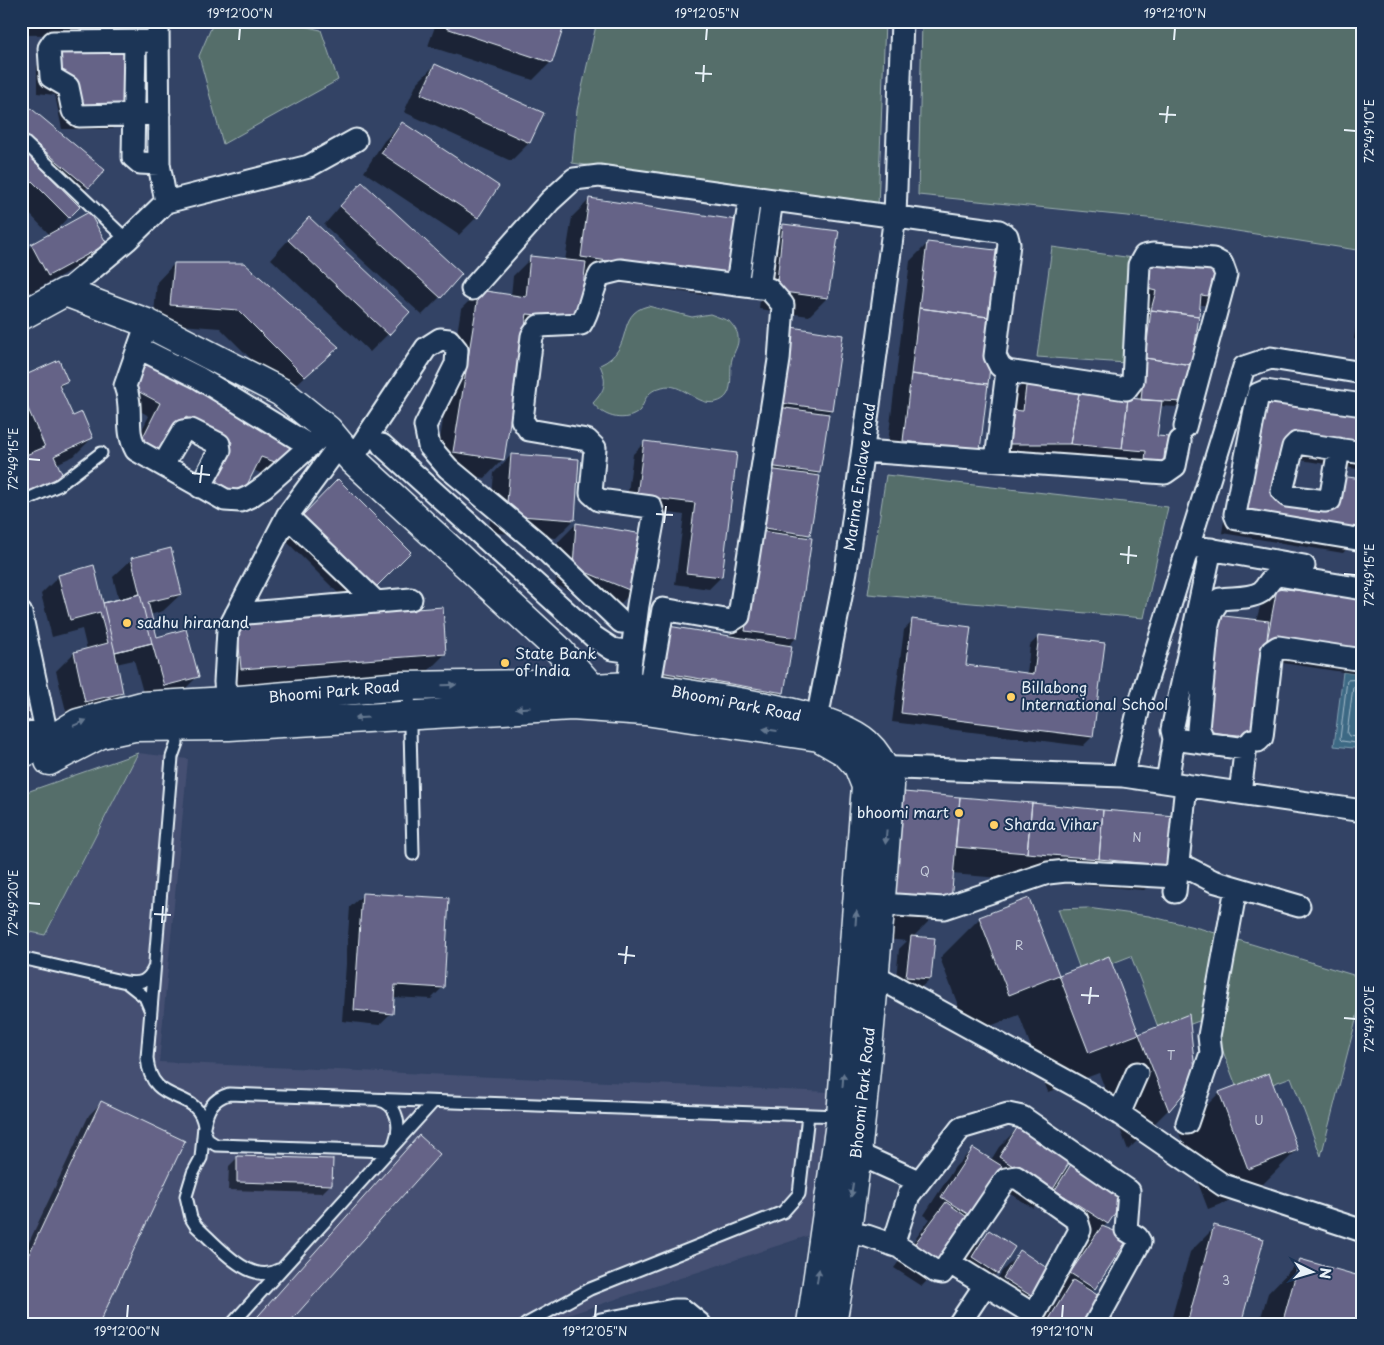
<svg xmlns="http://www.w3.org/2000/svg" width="1384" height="1345" font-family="'Playpen Sans',sans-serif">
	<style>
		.built { fill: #455072 }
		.green { fill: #546e6b; stroke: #9eb0b2 }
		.water { fill: #3e6984; stroke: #829fb2 }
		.shadow { fill: #0007 }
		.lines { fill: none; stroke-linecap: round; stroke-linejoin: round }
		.shore { stroke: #a4bbca; stroke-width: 1 }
		.building { fill: #656487; stroke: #e8f1f8 }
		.lane-casing { stroke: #e8f1f8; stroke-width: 15 }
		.street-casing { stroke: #e8f1f8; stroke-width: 25 }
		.secondary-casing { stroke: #e8f1f8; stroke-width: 31 }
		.lane { stroke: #1d3557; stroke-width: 11 }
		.street { stroke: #1d3557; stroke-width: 21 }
		.secondary { stroke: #1d3557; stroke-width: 28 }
		.oneway { fill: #64778f }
		.ticks { fill: none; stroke: #e8f1f8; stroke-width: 2 }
		.poi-dot { fill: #ffd166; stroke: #1d3557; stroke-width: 2 }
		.labels { text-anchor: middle; stroke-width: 4; stroke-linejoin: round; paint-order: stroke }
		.number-label { font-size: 12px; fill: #c7cedc }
		.street-label { font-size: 15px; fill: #e8f1f8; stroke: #1d3557 }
		.poi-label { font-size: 15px; fill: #e8f1f8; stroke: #1d3557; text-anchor: start }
		.neatline { fill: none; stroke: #e8f1f8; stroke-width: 2 }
		.ticks-label { font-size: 12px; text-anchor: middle; fill: #e8f1f8 }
	</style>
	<rect width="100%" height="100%" fill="#334365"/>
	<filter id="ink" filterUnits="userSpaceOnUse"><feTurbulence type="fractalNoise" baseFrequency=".02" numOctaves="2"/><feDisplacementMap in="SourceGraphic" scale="10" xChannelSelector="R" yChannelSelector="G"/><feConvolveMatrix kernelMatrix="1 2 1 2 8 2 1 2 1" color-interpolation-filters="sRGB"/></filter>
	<g filter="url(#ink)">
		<path class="built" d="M138 753 188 759 159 1062 831 1092 813 1234 559 1318 550 1324H21V930L46 935Z"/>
		<path class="green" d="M214 21H281L321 30 338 80 223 144 199 56Z
			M597 21H885L878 208 572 163 577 110Z
			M922 21H1363V251L1167 220 918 195Z
			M1052 247 1133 258 1126 363 1037 357Z
			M648 306 692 317 710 314 729 321C733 326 738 331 738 337 739 346 734 351 732 359 728 373 737 397 716 402 697 407 682 381 662 387 641 393 647 405 637 413 622 423 602 416 593 403 606 389 607 382 600 365 636 349 614 314 648 306Z
			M886 475 1168 507 1144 618 868 594Z
			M138 753 45 935 21 930V794Z
			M1087 908 1149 916 1202 929 1363 978V993L1321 1156 1291 1077 1240 1096 1210 1017 1161 1035 1131 956 1082 975 1058 909Z"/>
		<path class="water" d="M1343 672 1363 675V749L1334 746Z"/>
		<path class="shadow" d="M21 21H137L124 34 21 35Z
			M437 21H535L551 62 533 80 428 46Z
			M55 48 131 111 113 129H62L55 95 37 93V66Z
			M435 65 542 114 529 143 511 161 404 112 417 83Z
			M21 101 103 170 74 202 78 207 53 233 105 243 87 261 30 293 21 277V256L32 245 50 235 21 205Z
			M402 123 477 217 459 235 364 172 384 141Z
			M590 199 728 278 710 296 583 277 578 319 560 336 523 332 502 460 485 478 435 470 461 309 479 291 511 296 513 276 531 258 565 261 572 217Z
			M344 202 440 297 422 315 324 225Z
			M784 225 827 298 809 316 759 309 766 243Z
			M291 237 388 334 370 352 271 259Z
			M928 243 979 450 886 458 910 261Z
			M174 264 337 347 286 394 220 328 153 323 157 282Z
			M1138 269 1214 296 1205 305H1198L1183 401 1177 407 1160 406 1156 437 1168 449 1163 454 1162 466 1144 484 1133 483V478L987 461 1009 398 1027 380 1045 390 1138 399Z
			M1363 287V341L1354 339Z
			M774 346 831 410 826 415 819 472 814 477 809 534 805 539H810L796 638 787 647 783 692 765 710 643 690 650 645 730 637Z
			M132 370 282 464 270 477 253 470 241 494 201 493 220 454 178 431 166 453H130L149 416 117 398Z
			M21 378 66 381 59 388 72 418 92 438 74 456 56 464 24 457 21 450Z
			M1363 414V470L1282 457 1274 499 1360 535 1343 553 1222 533 1240 424 1245 419Z
			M645 442 736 454 721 577 709 589 675 584 684 515 626 507 633 454Z
			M511 455 574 520 556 538 489 532 494 473Z
			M338 481 409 552 353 608 282 537Z
			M576 524 633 591 615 609 556 585 558 542Z
			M170 550 181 594 163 611 150 615 156 639 198 676 180 694 146 703 134 660 116 664 122 693 104 710 68 719 56 671 74 653 87 650 82 629 52 637 41 594 59 576 102 605 119 600 113 577 131 560Z
			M1277 589 1363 600V675L1263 660 1237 754 1184 748 1198 634 1256 621 1260 607Z
			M913 621 965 666 1027 674 1030 645 1039 636 1092 737 1083 746 892 722 904 630Z
			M238 623 445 654 427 672 223 686Z
			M21 672 32 711 21 721Z
			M904 794 1169 865 1144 890 952 874 949 901 913 937 930 979 917 991 895 988 899 949 907 941 855 936 864 834Z
			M363 895 443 987 431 999 393 997 391 1013 379 1025 342 1021 350 907Z
			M1029 899 1058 977 1109 957 1138 1035 1188 1016 1195 1078 1168 1110 1128 1150 1099 1073 1048 1092 1019 1015 969 1034 940 958 980 918Z
			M1219 1093 1297 1150 1257 1190 1208 1209 1179 1133Z
			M101 1103 21 1324V1259L89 1115Z
			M1017 1129 1063 1172 1073 1162 1107 1223 1103 1228 1094 1289 1090 1293 1080 1324H1040L1060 1296 1053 1291 1089 1241 1038 1208 1042 1199 1033 1208 991 1181 939 1268 922 1286 894 1268 930 1219 924 1215 955 1167 973 1149 991 1160 999 1147Z
			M238 1157 331 1184 322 1193 228 1190 229 1166Z
			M1215 1227 1240 1324H1170L1190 1252Z
			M989 1232 997 1273 979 1291 955 1276 972 1250Z
			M1021 1252 1032 1296 1014 1314 986 1296 1003 1270Z
			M1300 1260 1363 1324H1259L1268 1293Z"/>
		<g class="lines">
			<path class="shore" d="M1363 679 1347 680 1340 739 1342 741 1363 744
				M1363 686 1353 687 1347 733 1349 736 1363 738"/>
		</g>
		<path class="building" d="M448 21H539L563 29 552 63 446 28Z
			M55 47 130 51 132 111 80 112 72 77 55 76Z
			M435 64 544 113 530 143 421 94Z
			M21 100 105 170 89 188 21 131Z
			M402 122 499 186 478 218 381 153Z
			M24 150 80 207 69 218 21 170V153Z
			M362 182 462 274 441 298 340 206Z
			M589 198 737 220 729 279 581 257Z
			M89 212 107 244 48 276 31 244Z
			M309 217 410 312 389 335 288 240Z
			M783 224 839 231 828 298 776 291Z
			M927 242 1004 251 996 318 919 308Z
			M530 256 586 262 579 319 527 314 504 460 453 452 479 290 526 297Z
			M1147 258 1217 268 1215 297 1201 295 1199 316 1151 310 1156 291 1144 288Z
			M174 263H244L339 347 305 377 238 310 170 305Z
			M919 308 996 318 988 384 911 374Z
			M1151 310 1199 316 1192 365 1145 358Z
			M791 327 843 335 832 410 781 403Z
			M144 356 299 445 283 465 261 457 242 495 212 480 232 442 186 417 167 454 141 441 160 403 128 386Z
			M1145 358 1192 365 1184 402 1141 400Z
			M59 360 68 381 59 385 73 416 82 412 93 438 54 456 64 478 21 497V457L45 447 21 393V377Z
			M911 374 988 384 980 450 903 441Z
			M1027 378 1047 382 1046 389 1079 393 1070 444H1005L1012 410 1023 411Z
			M1079 393 1128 398 1122 449 1070 444Z
			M1263 396 1363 413V449L1287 437 1276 498 1335 507 1340 476 1363 479V530L1239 515Z
			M1128 398 1162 401 1157 436 1170 437 1169 449H1165L1163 466 1151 465V461L1145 460 1146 451 1122 449Z
			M778 407 829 414 820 473 768 466Z
			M644 441 737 453 722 577 686 573 695 503 637 496Z
			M511 454 579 459 575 520 506 515Z
			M768 469 820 476 810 535 759 527Z
			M338 479 411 552 372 591 299 519Z
			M576 523 643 534 634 592 573 567Z
			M760 531 812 538 797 638 745 631Z
			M171 548 182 594 148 602 157 637 186 629 199 677 164 686 152 643 115 652 123 693 85 702 74 652 108 643 100 612 70 620 58 575 94 565 103 603 140 594 131 558Z
			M1277 588 1363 598V655L1267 641Z
			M140 594 152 643 115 652 103 603Z
			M443 607 446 654 241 669 237 622Z
			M1215 615 1269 621 1256 737 1201 731Z
			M912 619 971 627 966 665 1034 674 1039 635 1105 643 1093 737 901 713Z
			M668 626 792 646 784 693 660 672Z
			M21 667 33 711 21 714Z
			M904 792 960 797 951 902 895 897Z
			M960 797 1032 803 1027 853 955 847Z
			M1032 803 1103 810 1099 859 1027 853Z
			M1103 810 1175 816 1171 866 1099 859Z
			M362 893 449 898 444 988 395 985 393 1014 354 1010Z
			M1029 898 1059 975 1009 995 979 917Z
			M911 936 935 938 931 979 906 977Z
			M1109 956 1139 1034 1089 1053 1059 975Z
			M1189 1014 1196 1079 1169 1111 1139 1034Z
			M1269 1073 1298 1150 1248 1169 1219 1092Z
			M101 1101 185 1141 99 1324H21V1271Z
			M1017 1128 1070 1161 1052 1191 999 1157Z
			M419 1135 440 1154 288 1324H251Z
			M973 1148 1002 1166 971 1216 941 1197Z
			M237 1156 333 1159 332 1185 237 1182Z
			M1073 1161 1127 1195 1108 1224 1055 1190Z
			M946 1202 970 1219 940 1269 910 1250Z
			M1214 1225 1264 1239 1241 1324H1187Z
			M1102 1226 1129 1237 1095 1289 1070 1273Z
			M989 1230 1015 1247 998 1274 972 1257Z
			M1020 1250 1053 1272 1033 1297 1003 1278Z
			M1300 1259 1363 1277V1324H1282Z
			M1073 1280 1099 1296 1081 1324H1046Z"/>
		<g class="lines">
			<defs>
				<path id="lane" d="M21 139 127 240
					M21 502 59 485 101 453
					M409 686 413 854
					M176 727 177 743 172 757 147 1058C151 1109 198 1086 204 1126 207 1110 212 1099 229 1094L840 1116
					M21 958 126 982 145 997 150 1009
					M126 982C140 984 148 982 154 968
					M379 1100C398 1104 401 1126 395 1142
					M204 1126 201 1158 193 1173 186 1196 191 1218 196 1226C216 1244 250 1286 278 1270
					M204 1130 208 1140 216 1145 388 1151
					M232 1324 433 1102
					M526 1324 590 1289 783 1212 799 1194 808 1115"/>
				<path id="street" d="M158 21 159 164 166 202
					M135 41 133 157 140 163 159 164
					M158 41 53 42 49 48 51 77 68 87 73 111 79 116 159 114
					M737 284 750 197
					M759 288 772 200
					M472 289 550 201 574 179 599 176 999 231 1007 236 1009 244 995 356 1000 366 1007 371 1126 389 1133 380 1139 265 1144 256 1153 254 1213 259 1222 264 1226 275 1185 427
					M65 292 127 240 166 202 309 166 356 140
					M147 323 125 386C134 409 124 429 136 450L225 500 240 501 251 496 265 486 328 430
					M139 348 199 378 310 446
					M1363 405 1265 391 1258 394 1235 514 1237 519 1363 540
					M382 445 594 637 612 649 632 652
					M1339 449 1330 500 1325 501 1287 496 1282 491 1293 447 1297 443 1363 453
					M864 451 1165 473 1175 466 1180 441
					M352 459 426 348 440 339 449 340 457 350 456 364 425 426 429 446 448 468 539 544 621 622
					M996 460 1007 371
					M163 465 183 431 191 430 219 444 220 450 200 487
					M287 516 376 602
					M1198 547 1304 566
					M1211 549 1172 730 1174 739 1246 749
					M21 613 51 754
					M236 614 411 599
					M628 700 630 666 638 605 654 517 651 507 599 500 591 493 595 448 587 440 529 430 522 420 532 336 539 326 581 324C591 309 591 291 600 275L620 270 769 289 783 305 779 360 739 616 731 621 663 609 647 701
					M228 716 225 682 228 630 287 516 340 444
					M814 734 846 571 895 216 902 21
					M1201 734 1198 729 1208 625 1212 611 1220 599C1232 597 1250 599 1261 592 1268 587 1267 580 1278 575L1363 589
					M21 735 45 729
					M1252 740 1258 741 1262 737 1272 651 1278 647 1363 660
					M871 767 1123 776 1363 811
					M1123 776 1141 699 1244 367 1271 358 1363 373
					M1167 782 1174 739
					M1240 793 1246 745
					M1178 863 1213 881 1299 906
					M1175 892 1186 785
					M880 904 944 908 1048 873 1066 871 1176 877
					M863 969 1092 1095 1223 1185 1363 1231
					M1119 1114 1137 1073
					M1187 1123 1211 1053 1209 1036 1236 888
					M842 1150 858 1154 918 1181
					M832 1230 867 1236 899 1247 936 1272 942 1273 1006 1179 1016 1177 1077 1220 1080 1230 1036 1311 1031 1313 950 1263
					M893 1245 909 1195 961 1128 1008 1114 1022 1117 1129 1191 1126 1230 1137 1237 1140 1242 1095 1324
					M601 1324 674 1310H683L700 1324
					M959 1324 985 1285"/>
				<path id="secondary" d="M21 316 65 292 147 323 281 392 328 430 352 459 557 648 599 696
					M21 754 49 741 78 723 142 706 227 701 401 686 533 684 592 688 631 686 650 688C702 697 830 710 866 743 879 755 886 770 890 786 875 965 864 1146 832 1324
					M49 761 101 734 134 727 229 726 572 706 645 711 819 737 845 752 858 766 866 786 841 1116 811 1324"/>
			</defs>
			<use href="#lane" class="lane-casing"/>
			<use href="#street" class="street-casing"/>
			<use href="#secondary" class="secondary-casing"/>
			<use href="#lane" class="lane"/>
			<use href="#street" class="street"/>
			<use href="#secondary" class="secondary"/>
		</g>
		<defs><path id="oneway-solid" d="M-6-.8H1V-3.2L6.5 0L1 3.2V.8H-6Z" transform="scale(1.25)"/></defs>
		<g class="oneway">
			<use href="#oneway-solid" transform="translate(449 685) rotate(-1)"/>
			<use href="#oneway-solid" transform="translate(523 708) rotate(176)"/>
			<use href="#oneway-solid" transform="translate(361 718) rotate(177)"/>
			<use href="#oneway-solid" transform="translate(80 723) rotate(-23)"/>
			<use href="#oneway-solid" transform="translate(770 730) rotate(-172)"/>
			<use href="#oneway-solid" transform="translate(886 837) rotate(95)"/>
			<use href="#oneway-solid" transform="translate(856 918) rotate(-86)"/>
			<use href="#oneway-solid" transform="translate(843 1080) rotate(-86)"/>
			<use href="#oneway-solid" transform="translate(852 1190) rotate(99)"/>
			<use href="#oneway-solid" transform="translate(818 1276) rotate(-81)"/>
		</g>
	</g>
	<path class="ticks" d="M239 40 240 28M706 40 707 28M1174 40 1175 28M695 73 712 74M703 82 704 65M1159 114 1176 115M1166 123 1168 106M1344 130 1356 131M28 459 40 460M192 473 210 475M200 483 202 465M656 514 673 515M664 523 666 506M1120 554 1137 556M1128 564 1129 546M1344 574 1356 575M28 903 40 904M154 914 171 915M162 923 163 906M618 954 635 956M625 964 627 946M1081 995 1099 996M1089 1004 1091 987M1344 1018 1356 1019M127 1318 128 1305M595 1318 596 1305M1062 1318 1063 1305"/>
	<g class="poi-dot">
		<circle cx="127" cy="623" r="5"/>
		<circle cx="505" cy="663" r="5"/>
		<circle cx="1011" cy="697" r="5"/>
		<circle cx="959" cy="813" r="5"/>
		<circle cx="994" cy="825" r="5"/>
	</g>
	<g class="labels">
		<g class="number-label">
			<text x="1137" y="842">N</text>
			<text x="925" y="876">Q</text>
			<text x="1019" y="950">R</text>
			<text x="1171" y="1060">T</text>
			<text x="1259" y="1125">U</text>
			<text x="1226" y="1285">3</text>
		</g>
		<g class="street-label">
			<text transform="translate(860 477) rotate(-82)" y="5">Marina Enclave road</text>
			<text transform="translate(334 692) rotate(-5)" y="5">Bhoomi Park Road</text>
			<text transform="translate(736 704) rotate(11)" y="5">Bhoomi Park Road</text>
			<text transform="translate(863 1093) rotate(-84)" y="5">Bhoomi Park Road</text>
		</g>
		<g class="poi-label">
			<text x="137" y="628">sadhu hiranand</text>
			<text x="515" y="659">State Bank<tspan x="515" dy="17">of India</tspan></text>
			<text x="1021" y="693">Billabong<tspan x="1021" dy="17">International School</tspan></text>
			<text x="949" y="818" text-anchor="end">bhoomi mart</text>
			<text x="1004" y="830">Sharda Vihar</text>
		</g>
	</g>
	<rect width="1384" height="1345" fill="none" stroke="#1d3557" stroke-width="55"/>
	<g transform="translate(1312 1272) rotate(95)" stroke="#1d3557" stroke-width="4" paint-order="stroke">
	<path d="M0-4L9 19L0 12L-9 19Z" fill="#e8f1f8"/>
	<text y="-8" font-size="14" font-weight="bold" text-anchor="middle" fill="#e8f1f8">N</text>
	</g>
	<rect x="28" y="28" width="1328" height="1290" class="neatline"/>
	<g class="ticks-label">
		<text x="240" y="18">19°12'00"N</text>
		<text x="707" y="18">19°12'05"N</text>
		<text x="1175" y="18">19°12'10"N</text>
		<text transform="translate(1370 131) rotate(-90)" y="4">72°49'10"E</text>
		<text transform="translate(14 459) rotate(-90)" y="4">72°49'15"E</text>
		<text transform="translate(1370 575) rotate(-90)" y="4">72°49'15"E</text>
		<text transform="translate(14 903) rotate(-90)" y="4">72°49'20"E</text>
		<text transform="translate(1370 1019) rotate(-90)" y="4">72°49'20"E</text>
		<text x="127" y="1336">19°12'00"N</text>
		<text x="595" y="1336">19°12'05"N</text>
		<text x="1062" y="1336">19°12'10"N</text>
	</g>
</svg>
